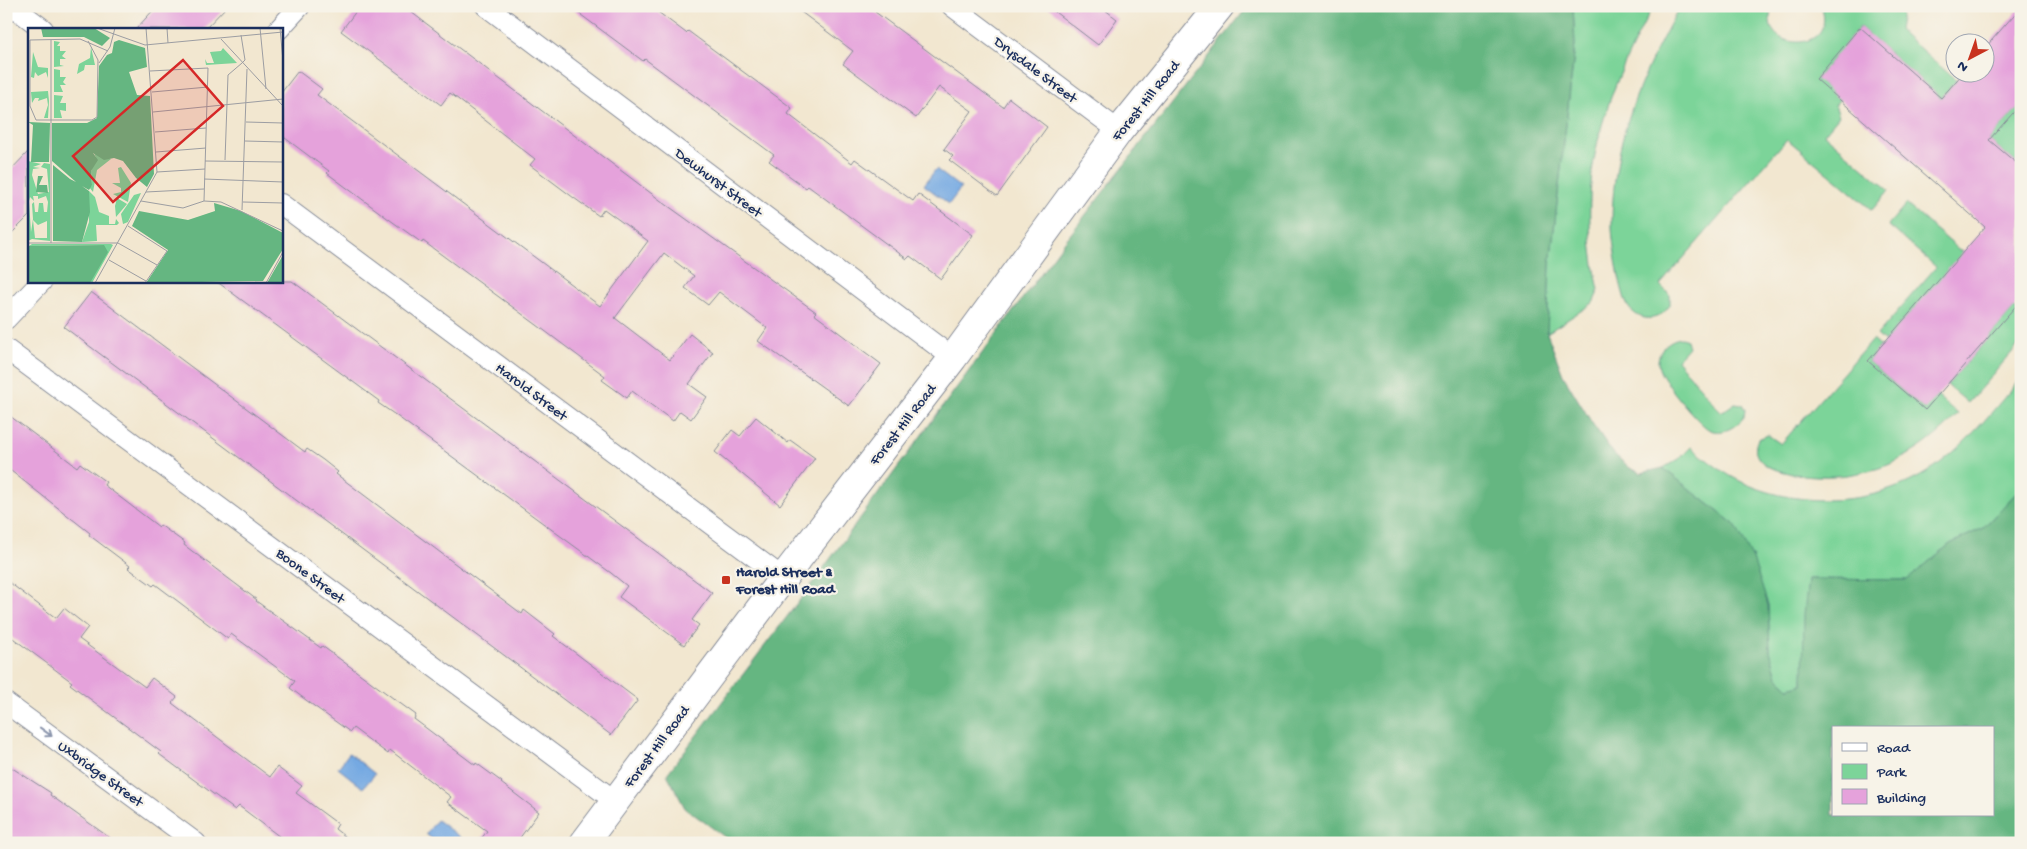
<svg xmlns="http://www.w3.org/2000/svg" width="2027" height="849" font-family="'Gochi Hand',sans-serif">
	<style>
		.green { fill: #7cd499; stroke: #4c827c }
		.forest { fill: #65b681; stroke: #407270; fill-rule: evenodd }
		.water { fill: #74a9e2; stroke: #486ca0 }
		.building { fill: #e5a2db }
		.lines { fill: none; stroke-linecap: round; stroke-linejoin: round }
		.street-casing { stroke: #868b97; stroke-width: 22 }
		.secondary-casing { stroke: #868b97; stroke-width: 30 }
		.street { stroke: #fff; stroke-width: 20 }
		.secondary { stroke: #fff; stroke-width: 28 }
		.oneway { stroke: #8d97ae }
		.poi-dot { fill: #c8321e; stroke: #f7f3e8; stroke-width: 2 }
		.labels { text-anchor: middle; stroke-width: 4.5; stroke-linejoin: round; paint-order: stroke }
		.street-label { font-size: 15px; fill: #1b2f5e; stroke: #f7f3e8 }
		.poi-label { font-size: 15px; font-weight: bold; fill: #1b2f5e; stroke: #f7f3e8; text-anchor: start }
		.inset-road { fill: none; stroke: #9c9da2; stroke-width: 1 }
		.view { fill: #d62828; fill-opacity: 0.15; stroke: #d62828; stroke-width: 2.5 }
		.inset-edge { fill: none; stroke: #1b2f5e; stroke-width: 2.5 }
	</style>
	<rect width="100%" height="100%" fill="#f7f3e8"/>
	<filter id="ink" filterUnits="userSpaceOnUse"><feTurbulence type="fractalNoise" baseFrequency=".02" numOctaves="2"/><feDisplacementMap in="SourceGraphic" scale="10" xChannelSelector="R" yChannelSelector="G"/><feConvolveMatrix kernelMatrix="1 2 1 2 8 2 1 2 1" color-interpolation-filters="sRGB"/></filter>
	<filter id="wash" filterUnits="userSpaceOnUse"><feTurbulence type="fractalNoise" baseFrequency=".0096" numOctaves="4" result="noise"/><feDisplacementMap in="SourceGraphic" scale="20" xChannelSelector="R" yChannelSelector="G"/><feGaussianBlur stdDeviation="1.12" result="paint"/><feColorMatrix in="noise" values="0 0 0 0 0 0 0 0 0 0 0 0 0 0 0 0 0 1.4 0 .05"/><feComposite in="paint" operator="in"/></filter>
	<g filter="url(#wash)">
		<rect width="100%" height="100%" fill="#f2e7d0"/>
		<path class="green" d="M1573 6H1653C1602 103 1574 179 1599 290L1593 303 1547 333 1550 265 1575 45Z
			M1680 6H1773C1753 53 1840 55 1821 6H1903L1899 30 1957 81 1941 98 1860 27 1816 79 1840 99 1835 105 1839 116 1824 134 1889 190 1872 210 1787 139 1660 285 1670 295V305C1664 314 1656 320 1645 318 1639 317 1633 313 1629 308 1621 297 1612 241 1612 226 1612 208 1613 191 1616 173 1624 113 1651 58 1680 6Z
			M2021 104V167L1989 140Z
			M1906 204 1963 253 1885 342 1877 335 1936 267 1888 225Z
			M2014 308 2021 313V342L1968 403 1947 385Z
			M1682 338 1687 340 1689 347 1677 360 1715 405 1722 412 1735 403 1742 404 1745 410 1744 417C1736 427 1723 435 1710 430 1700 426 1664 382 1660 371 1653 355 1666 339 1682 338Z
			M1873 339 1881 346 1868 361 1924 410 1937 396 1958 414C1938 436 1916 453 1888 465 1875 470 1861 473 1847 475 1826 478 1740 478 1758 439L1768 435 1781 444Z
			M2021 378V488L1983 528 1950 544 1907 580 1808 579 1803 684 1789 688 1777 677 1770 651 1768 605 1735 525 1663 468 1679 459 1691 447C1707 460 1724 474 1744 483 1804 510 1883 505 1936 466 1969 442 1994 409 2021 378Z"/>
		<path class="forest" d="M1248 6H1573L1575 45 1550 265 1547 333 1563 375 1592 423 1614 454 1630 468 1641 473 1663 468 1735 525 1753 559 1768 605 1770 651 1777 677 1789 688 1803 684 1804 614 1808 579 1907 580 1950 544 1983 528 2021 488V843H733L685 808 667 774 802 597 1059 249ZM1833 728H1993V815H1833Z"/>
		<path class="water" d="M936 169 961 188 949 204 924 185Z
			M349 753 375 774 363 788 338 768Z
			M437 820 465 841 464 843H437L426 834Z"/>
		<g id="blocks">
			<path class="building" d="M157 6H227L205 29H136Z
				M360 6H403L664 203 816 312 814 314 881 364 849 406 758 341 767 328 719 292 708 305 685 288 694 276 664 253 615 318 670 360 690 334 713 352 689 384 707 397 691 419 680 411 673 421 632 391 627 398 602 380 605 376 537 325 423 241 422 243 386 217 327 173 329 171 281 135V93L298 71 322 89 317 95 600 306 648 241 604 209 599 216 574 198 530 165 535 159 450 93 441 105 341 31Z
				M569 6H650L686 33 688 31 792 108 788 114 852 163 855 159 913 201 918 194 973 235 941 279 910 256 907 259 808 186 806 188 769 161 774 155 645 59 643 61Z
				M793 6H867L1003 107 1009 98 1047 127 997 196 949 160 953 156 944 149 972 111 939 87 916 118 843 64 853 51Z
				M1047 6H1100L1117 19 1098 45Z
				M2021 7V104L1989 140 2021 167V300L1925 410 1868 361 1985 227 1816 79 1860 27 1941 98 1964 72H1984V49Z
				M29 151V216L6 239V175Z
				M216 281H292L712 593 692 620 699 625 684 645 619 597 627 586 611 573 394 414 378 403 379 401Z
				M91 292 305 452 307 449 323 460 338 472 336 474 522 614 524 610 555 634 553 636 638 700 611 735 64 327Z
				M6 413 77 467 80 463 106 482 104 485 159 527 160 525 185 543 184 545 257 600 256 601 321 648 322 646 416 715 414 719 475 765 476 763 502 782 501 783 539 812 516 843H478L487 831 447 802 451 797 390 750 388 754 353 728 350 732 314 706 290 688 295 681 231 634 228 639 155 584 153 586 128 568 130 566 89 535 90 533 6 467Z
				M756 417 788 443 790 440 815 458 780 505 715 452 732 430 740 436Z
				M6 580 56 618 64 608 88 627 79 639 145 687 152 678 177 697 172 703 270 777 277 767 302 786 296 793 338 824 335 829 353 843H288L239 806 235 810 159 754 161 752 70 684 72 682 6 633Z
				M6 764 51 793 50 795 117 843H16L6 836Z"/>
		</g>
	</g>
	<g filter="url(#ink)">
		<use href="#blocks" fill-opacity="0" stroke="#868b97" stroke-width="1"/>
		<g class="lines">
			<defs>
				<path id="street" d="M12 6 43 29
					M486 6 953 358
					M952 6 1119 131
					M279 29 300 6
					M281 204 783 578
					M6 319 42 281
					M6 349 615 801
					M6 703 196 843"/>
				<path id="secondary" d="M584 843 783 578 953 358 1119 131 1220 6"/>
			</defs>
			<use href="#street" class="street-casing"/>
			<use href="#secondary" class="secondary-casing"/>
			<use href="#street" class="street"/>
			<use href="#secondary" class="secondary"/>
		</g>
		<defs><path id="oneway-shaft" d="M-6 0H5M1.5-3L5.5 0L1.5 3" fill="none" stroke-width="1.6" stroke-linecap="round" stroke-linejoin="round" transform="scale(1.25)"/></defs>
		<use class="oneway" href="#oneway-shaft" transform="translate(46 732) rotate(36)"/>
	</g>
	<rect class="poi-dot" x="721" y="575" width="10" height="10" rx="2.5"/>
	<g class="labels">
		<g class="street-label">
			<text transform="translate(1036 69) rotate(37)" y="5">Drysdale Street</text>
			<text transform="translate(1145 100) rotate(-51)" y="5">Forest Hill Road</text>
			<text transform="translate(719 182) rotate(37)" y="5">Dewhurst Street</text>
			<text transform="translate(532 391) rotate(37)" y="5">Harold Street</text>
			<text transform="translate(902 424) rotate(-52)" y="5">Forest Hill Road</text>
			<text transform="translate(311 575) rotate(37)" y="5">Boone Street</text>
			<text transform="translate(656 746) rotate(-53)" y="5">Forest Hill Road</text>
			<text transform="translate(101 773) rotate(36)" y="5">Uxbridge Street</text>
		</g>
		<g class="poi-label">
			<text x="736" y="576">Harold Street &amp;<tspan x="736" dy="17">Forest Hill Road</tspan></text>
		</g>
	</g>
	<g transform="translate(28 28)">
		<rect width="255" height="255" fill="#f2e7d0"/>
		<path d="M26 13 32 14 29 18H32V23H38L34 28 38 31H32V37L36 38 26 39ZM63 19 67 37H57L56 42 49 46 51 36 62 30ZM195 20 209 35 178 37 177 31 179 35H186L182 24 193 23ZM5 24 10 39 20 40V50L18 44 10 48 7 44 6 50 3 49ZM26 41 32 42V49H38L35 54 38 57H32L35 64H26ZM20 63 21 73 20 90H16L20 77 19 70 10 73 11 70H7L4 75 3 64ZM26 67 35 68 32 75H38V83L32 82 34 90H26ZM66 125 83 131 69 142 65 164 61 159 64 157 63 143 68 130ZM0 133 13 136 5 139 12 140 5 141 4 147 10 166 21 164 19 141 13 139 16 135 22 136V213L4 211 0 213ZM5 168H10V171L18 168 21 177 20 174 19 184H16L15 175H11L10 184H7L6 174 4 176 5 191 3 204 1 173 2 169 6 173ZM5 192 10 197 19 193V210H7ZM93 139 103 155 100 174 85 166 93 164V160L84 155H92L90 140ZM61 163 67 169 71 184 81 188V196H87L88 191 91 195 89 197H68L69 213 54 214 61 194ZM113 165 100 194 95 196 93 186 106 167ZM89 170 99 176 88 189 87 178ZM4 216H83L85 217 64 255H62L76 217 1 218Z" fill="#7cd499" fill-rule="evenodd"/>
		<path d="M13 0H66L82 10 74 18 56 9H15ZM91 12 117 20 119 39 101 44 109 67 122 68 126 146 119 159 108 150 95 133 86 130 76 132 65 125 70 132 63 143 64 157 61 162 54 158 61 163 62 184 54 214 25 213V137L42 151 48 154 24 133V95H59L69 90 71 38 79 27 84 25 86 14ZM0 94 22 95 21 134H3L5 97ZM10 148H15L11 157H19L20 165 8 164ZM186 175 213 183 255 205V221L235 253 118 255 140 222 104 198 111 183 160 192 187 183ZM76 217 80 224 62 255H0V218ZM255 227V255H239Z" fill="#65b681"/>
		<path class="inset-road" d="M69 0 117 17 255 4M139 0 140 15M232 0 238 61M252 0 255 33M213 7 217 32 214 35M193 11 255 78M2 12V78L8 92H64L69 89 70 32 60 13M2 12 52 11 80 23M23 12V215M71 35 82 19 87 0M122 43 180 40 176 173M124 64 180 59M125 84 255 71M218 94 255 95M127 104 178 100M217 113 255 114M128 124 178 120M197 132 200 47 214 35M177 133 255 134M129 144 177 141M176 151 255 154M118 164 176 161M113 173 155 180 176 173 193 174 255 203M215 174 255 175M214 182 219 41M100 198 139 223 117 255M0 215H90L129 237M81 232 118 253M67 255 129 144 118 0M238 255 255 224"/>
		<path class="view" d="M155 32 195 78 85 174 45 128Z"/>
		<rect width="255" height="255" class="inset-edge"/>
	</g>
	<rect width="2027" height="849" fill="none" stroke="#f7f3e8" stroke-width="25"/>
	<rect x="1832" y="726" width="162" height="90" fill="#f7f3e8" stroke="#9fa5b1"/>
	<rect x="1842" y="743" width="25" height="8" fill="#ffffff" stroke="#9fa5b1"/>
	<text x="1877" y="752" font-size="15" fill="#1b2f5e">Road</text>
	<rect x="1842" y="764" width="25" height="15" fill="#7cd499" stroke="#9fa5b1"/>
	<text x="1877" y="776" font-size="15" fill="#1b2f5e">Park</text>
	<rect x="1842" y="789" width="25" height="15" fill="#e5a2db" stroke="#9fa5b1"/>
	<text x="1877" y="802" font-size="15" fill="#1b2f5e">Building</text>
	<g transform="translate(1970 58) rotate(221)"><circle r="24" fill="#f7f3e8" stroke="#9fa5b1"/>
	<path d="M0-4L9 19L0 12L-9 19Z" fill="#c8321e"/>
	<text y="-8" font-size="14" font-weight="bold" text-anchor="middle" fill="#1b2f5e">N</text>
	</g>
</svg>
